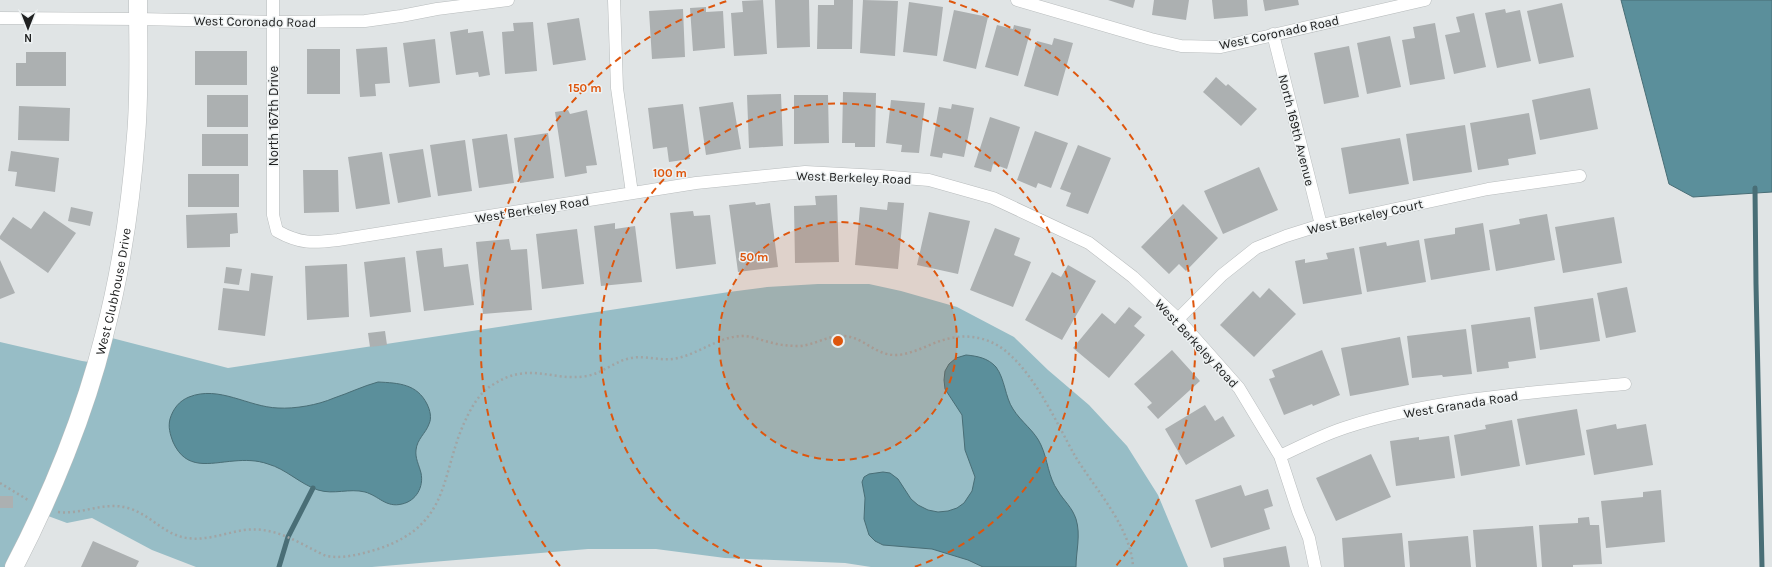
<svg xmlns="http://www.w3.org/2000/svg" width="1772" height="567" font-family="Karla,sans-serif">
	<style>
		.green { fill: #97bdc6 }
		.water { fill: #5b8f9b; stroke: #496e76 }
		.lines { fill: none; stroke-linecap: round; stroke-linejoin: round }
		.stream { stroke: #496e76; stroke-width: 5 }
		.building { fill: #acb0b1 }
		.street-casing { stroke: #b8bcbd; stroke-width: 13 }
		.secondary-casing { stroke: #b8bcbd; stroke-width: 19 }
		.path { stroke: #a1a4a4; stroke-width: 2.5; stroke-dasharray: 2 3; stroke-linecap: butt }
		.street { stroke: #fff; stroke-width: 12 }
		.secondary { stroke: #fff; stroke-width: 18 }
		.ring { fill: none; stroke: #de560d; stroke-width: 2; stroke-dasharray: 7 5 }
		.labels { text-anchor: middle; stroke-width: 3; stroke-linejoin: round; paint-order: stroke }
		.street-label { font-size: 13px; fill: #202121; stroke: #edf1f2 }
		.centre { fill: #de560d; stroke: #edf1f2; stroke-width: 2 }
		.ring-label { font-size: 12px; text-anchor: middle; font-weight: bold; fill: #de560d; stroke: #edf1f2; stroke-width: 3; stroke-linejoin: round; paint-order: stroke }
	</style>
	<rect width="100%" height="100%" fill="#e0e4e5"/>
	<path class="green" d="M818 284H869L901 291 957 307 1014 337 1048 370 1089 405 1127 446 1158 495 1188 567H871L845 563 725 558 656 549H588L372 567H196L152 550 92 518 67 523 40 513 14 567H0V342L82 361 96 363 104 336 228 368 729 292 767 287Z"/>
	<path class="water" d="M1621 0H1772V192L1693 197 1669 184Z
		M966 355C977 356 988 358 996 367 1005 379 1005 397 1013 409 1021 422 1035 431 1041 445 1048 460 1048 477 1058 491 1064 501 1072 507 1076 519 1081 535 1076 551 1076 567H983L968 560 932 549 883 545 875 541 869 535 864 519 865 498 862 482 864 477 869 474 883 472 890 473 898 479 911 499 918 505 928 510 938 512 948 511 957 508 964 503 972 491 975 477 965 450 962 415 945 389 944 380 945 371 949 364 956 358Z
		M378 382C399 383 417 384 427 404 430 410 432 418 429 424 426 433 417 439 416 450 415 458 419 465 421 473 424 487 416 501 402 504 386 508 379 496 365 492 349 488 334 495 318 490 300 484 286 469 268 464 257 460 245 460 234 461 209 463 186 471 173 442 170 434 168 427 170 419 173 409 179 401 189 397 219 385 248 407 278 408 295 409 318 405 334 398 349 393 363 386 378 382Z"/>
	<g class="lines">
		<path class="stream" d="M1755 188 1756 284 1762 567
			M279 567 288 537 313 488"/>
	</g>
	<path class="building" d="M763 0 767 54 734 56 731 13 743 12 742 1Z
		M775 0H809L810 47 777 48Z
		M834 0H853L852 49H817L818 5H834Z
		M863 0 898 1 895 56 860 53Z
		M1108 0H1135L1133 8Z
		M1154 0H1189L1186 20 1152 15Z
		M1212 0H1247L1248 16 1214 19Z
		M1263 0H1298L1299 5 1265 11Z
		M909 2 943 7 937 56 903 52Z
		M1562 3 1574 57 1539 64 1527 11Z
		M706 7V12L723 11 725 48 693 51 690 8Z
		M683 9 685 57 652 59 649 11Z
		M1505 9 1506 13 1520 10 1531 61 1497 68 1485 13Z
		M954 10 988 17 976 69 943 61Z
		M1474 13 1486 67 1454 74 1445 35 1460 32 1456 17Z
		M579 18 586 60 553 65 547 23Z
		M533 22 537 71 505 74 502 32 514 31 513 23Z
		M1435 23 1445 79 1410 85 1402 40 1415 38 1413 27Z
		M997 25 1013 29 1014 25 1031 29 1018 76 985 67Z
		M468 29V33L483 31 490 75 479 77 478 72 456 75 450 32Z
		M1390 36 1401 87 1367 94 1357 43Z
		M1054 38 1073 43 1058 96 1024 86 1037 41 1052 45Z
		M435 39 440 83 409 87 403 43Z
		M1349 46 1359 97 1324 104 1314 53Z
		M387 47 390 83 375 84 376 96 360 97 356 49Z
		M307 49H340V94H307Z
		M195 51H247V85H195Z
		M26 52H66V86H16V63H26Z
		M1216 77 1226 86 1228 84 1257 109 1241 126 1203 92Z
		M1590 88 1598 129 1540 140 1532 100Z
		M843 92 876 93 875 147H855V143H842Z
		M781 94 783 146 749 148 747 95Z
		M207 95H248V127H207Z
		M794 95H828L829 143 794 144Z
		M891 100 925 103 919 153 901 152 902 145 886 143Z
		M733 102 741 149 706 155 699 107Z
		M683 104 690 159 669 162 667 147 653 149 648 108Z
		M952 104 974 108 964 157 943 153 942 158 930 156 939 107 951 109Z
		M19 106 70 108 69 141 18 140Z
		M568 110 570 114 587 110 597 165 586 166 587 173 565 177 555 112Z
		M1529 113 1536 154 1508 159 1509 165 1478 170 1470 123Z
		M990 117 1020 127 1007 169 993 164 991 172 974 167Z
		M1465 125 1472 172 1413 181 1406 134Z
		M1035 131 1068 143 1051 188 1038 183 1036 188 1017 180Z
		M548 133 554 178 520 183 514 138Z
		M202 134H248V166H202Z
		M507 134 514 183 479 188 472 139Z
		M1400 138 1409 184 1349 194 1341 148Z
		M465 140 472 191 438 196 430 145Z
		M1078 145 1111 158 1088 214 1066 206 1071 193 1060 189Z
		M423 149 431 197 398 203 389 154Z
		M11 151 59 158 55 192 15 186 17 172 8 171Z
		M382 152 390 204 356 209 348 157Z
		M1259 167 1278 210 1223 234 1204 191Z
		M303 170H338L339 212 304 213Z
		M188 174H239V207H188Z
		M837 195 839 262 795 263 794 206 816 205 815 196Z
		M755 202 756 205 770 203 778 267 738 272 729 205Z
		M888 202 904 203 898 269 855 265 860 207 887 210Z
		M1183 204 1218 238 1186 271 1179 264 1169 274 1141 247Z
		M71 207 93 212 90 226 68 221Z
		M44 211 76 233 48 273 0 239V236L13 217 31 229Z
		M693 211 694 216 710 215 716 264 676 269 670 213Z
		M929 212 970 221 958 274 917 265Z
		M237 213 238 233 230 234V247L187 248 186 215Z
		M1547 214 1555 260 1496 271 1489 230 1520 224 1519 219Z
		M1614 217 1622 263 1563 273 1555 227Z
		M615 223V229L635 226 642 282 601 286 594 226Z
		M1483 223 1490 270 1431 280 1424 239 1455 234V228Z
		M995 228 1020 238 1014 255 1031 262 1013 307 970 290Z
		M577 229 584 284 542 289 536 234Z
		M509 239 511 250 527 249 532 310 483 314 476 242Z
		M1419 240 1426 282 1367 292 1359 247 1386 242 1387 246Z
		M442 248 444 267 468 264 474 305 424 311 416 251Z
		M1354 248 1362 294 1303 304 1295 261 1305 259V263L1328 259 1326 253Z
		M405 257 411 312 370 317 364 262Z
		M0 260 15 293 0 299Z
		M347 264 349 317 307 320 305 266Z
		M1068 265 1096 281 1062 340 1025 320 1052 272 1061 277Z
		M226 267 242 269 239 285 224 283Z
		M251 273 273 276 265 336 218 330 223 288 249 291Z
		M1627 287 1636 332 1606 338 1597 293Z
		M1269 288 1296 314 1254 357 1220 325 1253 291 1260 298Z
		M1593 298 1600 341 1540 350 1534 307Z
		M1129 307 1142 317 1134 326 1145 335 1109 378 1073 348 1102 313 1115 324Z
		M1530 317 1536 358 1508 362 1509 368 1477 372 1471 325Z
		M1466 329 1472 374 1443 377 1442 375 1412 378 1407 336Z
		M385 331 387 345 370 347 368 333Z
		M1400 337 1409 385 1350 396 1341 348Z
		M1172 350 1200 381 1158 419 1147 407 1152 403 1134 384Z
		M1322 350 1340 395 1313 406 1312 404 1284 415 1269 379 1275 377 1272 370Z
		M1205 405 1215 421 1223 416 1235 436 1186 465 1165 429Z
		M1577 409 1585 455 1526 465 1517 419Z
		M1512 420 1520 466 1461 476 1454 435 1486 429 1485 425Z
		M1616 424 1617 429 1646 424 1653 465 1594 475 1586 430Z
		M1449 436 1455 478 1396 486 1390 441 1419 437V440Z
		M1371 454 1391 497 1336 521 1316 478Z
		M1241 485 1245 496 1268 489 1273 506 1264 509 1270 529 1211 548 1195 500Z
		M1661 490 1665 542 1606 548 1601 501 1643 497V492Z
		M0 496H13V508H0Z
		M1589 517 1590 525H1599L1602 564 1573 565V567H1542L1539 525 1578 523V518Z
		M1533 526 1537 567H1476L1473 530Z
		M1402 533 1405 567H1344L1342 538Z
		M1468 536 1471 567H1410L1408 541Z
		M93 541 139 561 136 567H81Z
		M1286 546 1290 567H1224L1223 558Z"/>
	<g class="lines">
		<defs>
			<path id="street" d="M273 0V215L277 231C300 244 313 243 338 240L696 183 805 172 880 176 929 180 993 198 1089 243 1133 277 1178 319 1239 388 1280 456 1298 511 1309 538 1315 567
				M614 0 617 88 632 193
				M1017 0 1151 39 1181 46 1221 47 1425 0
				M0 18 138 19 273 22 365 21 401 16 437 9 508 0
				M1273 34 1321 225
				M1178 319 1222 275 1256 248 1286 236 1321 225 1488 189 1580 176
				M1280 456C1302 446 1324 434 1347 427 1434 399 1533 392 1625 384"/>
			<g id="secondary">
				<path id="s1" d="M14 567C51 496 85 413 104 336 121 271 131 203 136 136 140 91 138 45 138 0"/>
			</g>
		</defs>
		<use href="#street" class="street-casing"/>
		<use href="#secondary" class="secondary-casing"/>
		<path class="path" d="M0 483 28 500
			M58 512C82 515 104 501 128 508 150 514 164 535 187 538 206 541 225 533 244 530 276 526 298 543 326 556 344 559 361 554 378 549 456 523 438 470 470 411 476 400 483 390 494 384 530 361 552 382 587 376 603 373 615 361 631 358 647 355 662 362 678 358 700 353 720 336 743 336 752 336 760 340 769 342 779 345 789 346 800 346 814 345 827 336 841 336 862 335 874 355 895 355 905 355 915 351 925 347 947 337 968 332 991 342 1028 358 1056 422 1075 456 1095 489 1131 527 1133 567"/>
		<use href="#street" class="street"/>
		<use href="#secondary" class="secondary"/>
	</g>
	<circle cx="838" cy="341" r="119" fill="#de560d" fill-opacity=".12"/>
	<g class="ring">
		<circle cx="838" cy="341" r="119"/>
		<path d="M762 567A238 238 0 1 1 914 567"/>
		<path d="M560 566A358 358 0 0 1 727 1M949 1A358 358 0 0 1 1116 566"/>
	</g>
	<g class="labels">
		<g class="street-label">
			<text transform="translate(255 21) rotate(1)" y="5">West Coronado Road</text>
			<text transform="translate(1279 32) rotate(-12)" y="5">West Coronado Road</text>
			<text transform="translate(273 116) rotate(-90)" y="5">North 167th Drive</text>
			<text transform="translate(1297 130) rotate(76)" y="5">North 169th Avenue</text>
			<text transform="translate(854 177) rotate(2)" y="5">West Berkeley Road</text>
			<text transform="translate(532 209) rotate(-9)" y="5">West Berkeley Road</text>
			<text transform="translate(1365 216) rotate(-13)" y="5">West Berkeley Court</text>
			<text dy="5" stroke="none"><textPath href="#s1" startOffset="294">West Clubhouse Drive</textPath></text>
			<text transform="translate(1197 343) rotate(47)" y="5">West Berkeley Road</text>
			<text transform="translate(1461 404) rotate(-9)" y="5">West Granada Road</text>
		</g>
	</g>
	<circle cx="838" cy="341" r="6" class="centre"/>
	<g class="ring-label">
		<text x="585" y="92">150 m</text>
		<text x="670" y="177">100 m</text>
		<text x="754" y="261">50 m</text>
	</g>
	<g transform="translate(28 28) rotate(180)" stroke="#edf1f2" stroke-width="3" paint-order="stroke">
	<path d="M0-3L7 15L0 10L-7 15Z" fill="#202121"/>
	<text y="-6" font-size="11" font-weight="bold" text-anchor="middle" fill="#202121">N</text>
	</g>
</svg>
